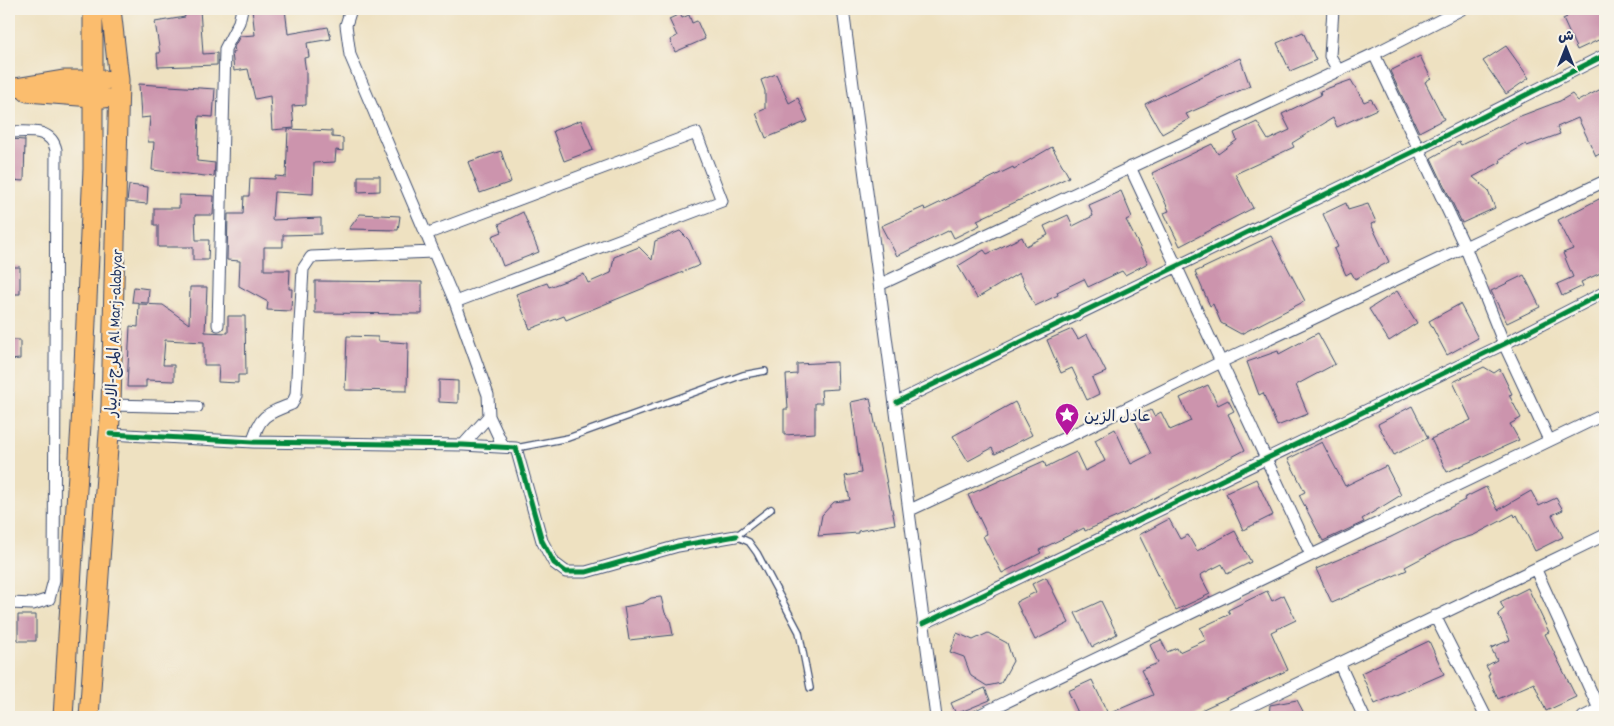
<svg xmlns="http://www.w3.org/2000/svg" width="1614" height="726" font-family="Dekko,'Playpen Sans Arabic',sans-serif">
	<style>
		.building { fill: #cc94ad }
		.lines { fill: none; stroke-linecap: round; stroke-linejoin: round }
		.service-casing { stroke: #3b4a6d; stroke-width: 8 }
		.minor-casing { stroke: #3b4a6d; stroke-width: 13 }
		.primary-casing { stroke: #3b4a6d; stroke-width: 21 }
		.service { stroke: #fff; stroke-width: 5.5 }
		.minor { stroke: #fff; stroke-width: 11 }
		.primary { stroke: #fbbd6e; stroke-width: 19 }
		.cycleway-casing { stroke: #f7f3e8; stroke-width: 8 }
		.cycleway { stroke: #00873e; stroke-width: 5 }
		.labels { text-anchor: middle; stroke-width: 4.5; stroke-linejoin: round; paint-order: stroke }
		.street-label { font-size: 16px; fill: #1b2f5e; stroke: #f7f3e8 }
		.poi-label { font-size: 16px; fill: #1b2f5e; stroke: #f7f3e8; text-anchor: start }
	</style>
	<rect width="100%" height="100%" fill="#f7f3e8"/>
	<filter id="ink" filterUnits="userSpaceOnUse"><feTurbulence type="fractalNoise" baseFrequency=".02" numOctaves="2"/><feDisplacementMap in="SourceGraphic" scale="10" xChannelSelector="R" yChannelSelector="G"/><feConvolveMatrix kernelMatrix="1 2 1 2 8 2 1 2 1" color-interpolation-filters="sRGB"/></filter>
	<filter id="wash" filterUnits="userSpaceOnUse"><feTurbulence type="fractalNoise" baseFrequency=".0096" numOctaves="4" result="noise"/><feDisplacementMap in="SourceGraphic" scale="20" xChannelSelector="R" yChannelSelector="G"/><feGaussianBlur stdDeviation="1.12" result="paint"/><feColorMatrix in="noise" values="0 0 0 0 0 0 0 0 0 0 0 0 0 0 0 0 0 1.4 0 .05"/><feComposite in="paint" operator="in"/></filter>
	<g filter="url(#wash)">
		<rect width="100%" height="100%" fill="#eee1c1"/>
		<g id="blocks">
			<path class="building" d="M183 9H200L203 54 217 53V65L158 67 157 53H160L155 22 185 17Z
				M252 9H285L288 34 328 27 331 39 307 43 309 57 304 58 306 72V105L292 106 294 128 272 130 270 96 255 99 248 69 234 71 232 52H235L234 47 240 36 255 35Z
				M1563 9H1605V37L1577 50 1563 19 1567 17Z
				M680 14 682 18 689 15 692 23 697 21 705 39 675 52 670 40 677 36 669 19Z
				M1303 32 1316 60 1290 71 1277 43Z
				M1506 46 1529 78 1506 94 1483 61Z
				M1420 56 1431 78 1425 82 1444 119 1419 132 1390 71Z
				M1240 58 1250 86 1186 114 1189 119 1162 134 1145 104Z
				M776 74 789 103 798 98 808 121 766 138 756 113 765 109V91L761 80Z
				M1351 80 1364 102 1371 99 1377 109 1337 127 1333 118 1292 143 1294 147 1235 174 1253 208 1180 246 1164 213 1169 211 1152 173 1212 144 1218 154 1237 140 1234 133 1257 122 1268 140 1290 130 1282 114 1321 95 1320 91Z
				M139 84 215 89 213 117 199 116 197 161 215 163 214 177 152 170 154 142H148L150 117 141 118Z
				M1605 87V151L1596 156 1578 118 1557 127 1560 134 1527 146 1526 144 1500 159 1501 162 1473 177 1488 190 1495 208 1462 223 1431 158 1459 142 1461 145 1518 117 1560 101 1572 94 1578 101Z
				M581 120 593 150 564 161 553 131Z
				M288 129 332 131V137L343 138V151L336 150 335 162 314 163 313 194 274 192 272 220 321 218V234L283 235V247H264V270H290L289 289H292L291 311 267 310 268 302 239 286 240 261 227 260 228 214H243L244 196H249L250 178 275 179V176L286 177Z
				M9 139 25 140 24 181 9 180Z
				M1052 147 1069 177 977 220 980 225 954 238 950 230 897 256 881 226 924 207 925 210 1013 167 1014 169Z
				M501 151 511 182 480 193 468 162Z
				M358 176H380V191L358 192Z
				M129 185 148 187 147 204 127 202Z
				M1121 191 1132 217 1126 220 1148 263 1125 275 1122 271 1088 287 1084 279 1057 292 1058 295 1035 306 1019 273 977 298 958 266 984 250 987 254 1022 237 1026 246 1048 235 1044 226 1068 215 1073 226 1093 216 1089 205Z
				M179 195 214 196 213 215H195L196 240H209L208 260H193V247H158V225H154V208H179Z
				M1605 196V271L1581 282 1583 286 1562 296 1557 284 1573 277 1563 253 1573 249 1558 220Z
				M1346 203 1348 210 1368 204 1376 222 1371 224 1389 262 1355 279 1351 272 1346 275 1334 249 1338 247 1323 214Z
				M523 212 539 252 503 266 492 236 502 232 499 224Z
				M360 214 400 216 398 230 349 229Z
				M680 231 689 240 700 265 566 320 564 316 530 329 516 294 547 283 549 287 584 274 588 283 611 273 614 257 639 247 652 260 655 241Z
				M1271 236 1305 301 1241 334 1221 323 1213 304 1210 306 1195 272Z
				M9 267H20V294H9Z
				M1524 275 1540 307 1507 323 1491 291Z
				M315 281 422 282V314L315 313Z
				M134 287 149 289 148 303 132 302Z
				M190 287H207L205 332 228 333V316H245L246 375H238V383L218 382 219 365H204V342L165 340 163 365H174V381L146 380V387H127L130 326 138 327 139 304 163 305 189 324Z
				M1397 291 1417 323 1389 341 1369 309Z
				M1460 304 1478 338 1447 355 1429 321Z
				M1072 329 1078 339 1087 334 1106 372 1092 378 1099 394 1087 400 1072 368 1061 373 1047 340Z
				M1318 333 1335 364 1296 385 1308 414 1277 426 1263 393 1259 395 1247 362 1278 351 1279 354Z
				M347 336 378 337V341L408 343 407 391 345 390Z
				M9 340H20V359L9 360Z
				M837 362 838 389 821 390 822 403H815V433L784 435V409H788L786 375 797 374V364Z
				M1484 367 1494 373 1500 369 1512 394 1509 395 1521 418 1510 424 1519 440 1447 472 1431 439 1471 420 1453 382Z
				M439 380 458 381V403L439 402Z
				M1208 385 1218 405 1228 400 1234 411 1228 414 1245 450 1128 512 1085 531 1084 528 1039 550 1041 553 1002 573 983 536 987 534 968 495 1044 461 1046 467 1076 452 1085 471 1105 461 1095 440 1115 429 1131 464 1151 454 1134 418 1151 410 1154 416 1161 412 1170 430 1191 421 1180 398Z
				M870 398 895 524 858 531V533L818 536 822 515 834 502 850 500 845 476 861 473 851 402Z
				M1015 402 1032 435 995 454 992 448 968 461 953 436Z
				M1412 406 1428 438 1394 455 1378 424Z
				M1322 442 1345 486 1386 466 1401 495 1362 519 1364 522 1323 541 1299 495 1305 492 1288 459Z
				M1256 479 1273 515 1243 530 1226 493Z
				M1486 487 1498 510 1531 491 1539 506 1556 498 1563 510 1552 515 1563 537 1535 551 1517 515 1515 517 1514 514 1474 535 1452 542 1405 567 1407 570 1332 603 1316 569 1391 537 1465 500 1464 498Z
				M1169 519 1180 539 1188 535 1197 551 1235 531 1251 562 1227 574 1222 564 1200 575 1210 594 1176 610 1139 535Z
				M1046 577 1069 623 1035 640 1016 602 1036 592 1032 584Z
				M1528 588 1549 632 1545 634 1576 697 1546 711 1534 683 1498 699 1488 676 1490 673 1486 666 1497 660 1491 648 1510 640 1498 614 1504 609 1500 602Z
				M1267 591 1272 601 1284 595 1296 620 1271 632 1288 670 1201 710 1202 712 1193 717H1080L1068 691 1092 680 1108 714 1153 695 1141 670 1158 663 1150 645 1161 640 1167 652 1177 648 1179 652 1206 640 1200 628 1230 614 1228 610Z
				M661 597 665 613 670 619 673 635 629 640 624 607 643 603 651 598Z
				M1101 601 1117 634 1092 647 1075 613Z
				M18 615H36V641H18Z
				M957 633 973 640 988 633 1007 643 1013 661 1001 683 987 686 971 676 964 657 950 652Z
				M1429 641 1444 674 1375 704 1361 673Z
				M985 688 990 700 956 714 951 703Z
				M1297 700 1306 717H1269L1270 705Z"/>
		</g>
	</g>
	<g filter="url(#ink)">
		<use href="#blocks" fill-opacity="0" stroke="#3b4a6d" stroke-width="1"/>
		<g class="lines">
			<defs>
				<path id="service" d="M516 448 568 438 743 375 765 371
					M736 536 749 542 757 553 799 632 810 688
					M736 536 771 509"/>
				<path id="minor" d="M351 9 346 25 350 55 455 302 488 395 489 416 503 446
					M843 9 936 717
					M1333 9 1330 56 1338 70
					M1374 54 1466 249 1504 344 1549 440
					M9 132C27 132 51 127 56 150L54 580 49 599 33 604 9 603
					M1130 167 1311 555
					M426 234 696 133 722 201 455 302
					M881 284 1374 54 1462 9
					M218 325 225 49 239 22 242 9
					M897 402 1419 149 1605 55
					M111 405 197 407
					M110 434 253 442 463 445 516 448 542 541 554 563 566 572H586L678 546 736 536
					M253 442C258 416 268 413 292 404L296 395 303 269 311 257 433 252
					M463 445 489 416
					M910 510 1076 433 1221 362 1605 181
					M1536 570 1599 709
					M1435 616 1486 717
					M923 624 1504 344 1605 292
					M1339 663 1364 717
					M975 717 1605 414
					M1228 717 1605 535
					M1583 717 1605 706"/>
				<path id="primary" d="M9 89 63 80H105
					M27 92 105 98
					M63 717 82 408 93 169V9
					M89 717 111 405 119 80 111 9"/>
			</defs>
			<use href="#service" class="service-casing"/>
			<use href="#minor" class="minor-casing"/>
			<use href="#primary" class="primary-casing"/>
			<use href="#service" class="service"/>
			<use href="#minor" class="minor"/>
			<use href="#primary" class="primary"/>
			<defs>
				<path id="cycleway" d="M897 402 1419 149 1605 55
					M110 434 253 442 463 445 516 448 542 541 554 563 566 572H586L678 546 736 536
					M923 624 1504 344 1605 292"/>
			</defs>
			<use href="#cycleway" class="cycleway-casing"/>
			<use href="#cycleway" class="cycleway"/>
		</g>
	</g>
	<defs>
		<symbol id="sight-pin" viewBox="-11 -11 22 30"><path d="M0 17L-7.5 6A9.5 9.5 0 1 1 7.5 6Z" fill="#b5179e" stroke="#f7f3e8"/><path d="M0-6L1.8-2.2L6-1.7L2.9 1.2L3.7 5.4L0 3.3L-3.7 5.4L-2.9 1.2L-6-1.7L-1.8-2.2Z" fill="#fff"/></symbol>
	</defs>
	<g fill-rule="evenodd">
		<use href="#sight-pin" x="1053" y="401" width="28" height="38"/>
	</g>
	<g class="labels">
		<g class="street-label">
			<text transform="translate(113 333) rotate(-88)" y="6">المرج-الابيار Al Marj-alabyar</text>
		</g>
		<g class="poi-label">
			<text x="1084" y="421">عادل الزين</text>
		</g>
	</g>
	<rect width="1614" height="726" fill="none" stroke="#f7f3e8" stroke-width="30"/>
	<g transform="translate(1566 48)" stroke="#f7f3e8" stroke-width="4" paint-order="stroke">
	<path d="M0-4L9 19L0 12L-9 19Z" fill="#1b2f5e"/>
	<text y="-8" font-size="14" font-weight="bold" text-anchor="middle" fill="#1b2f5e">ش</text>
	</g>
</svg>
